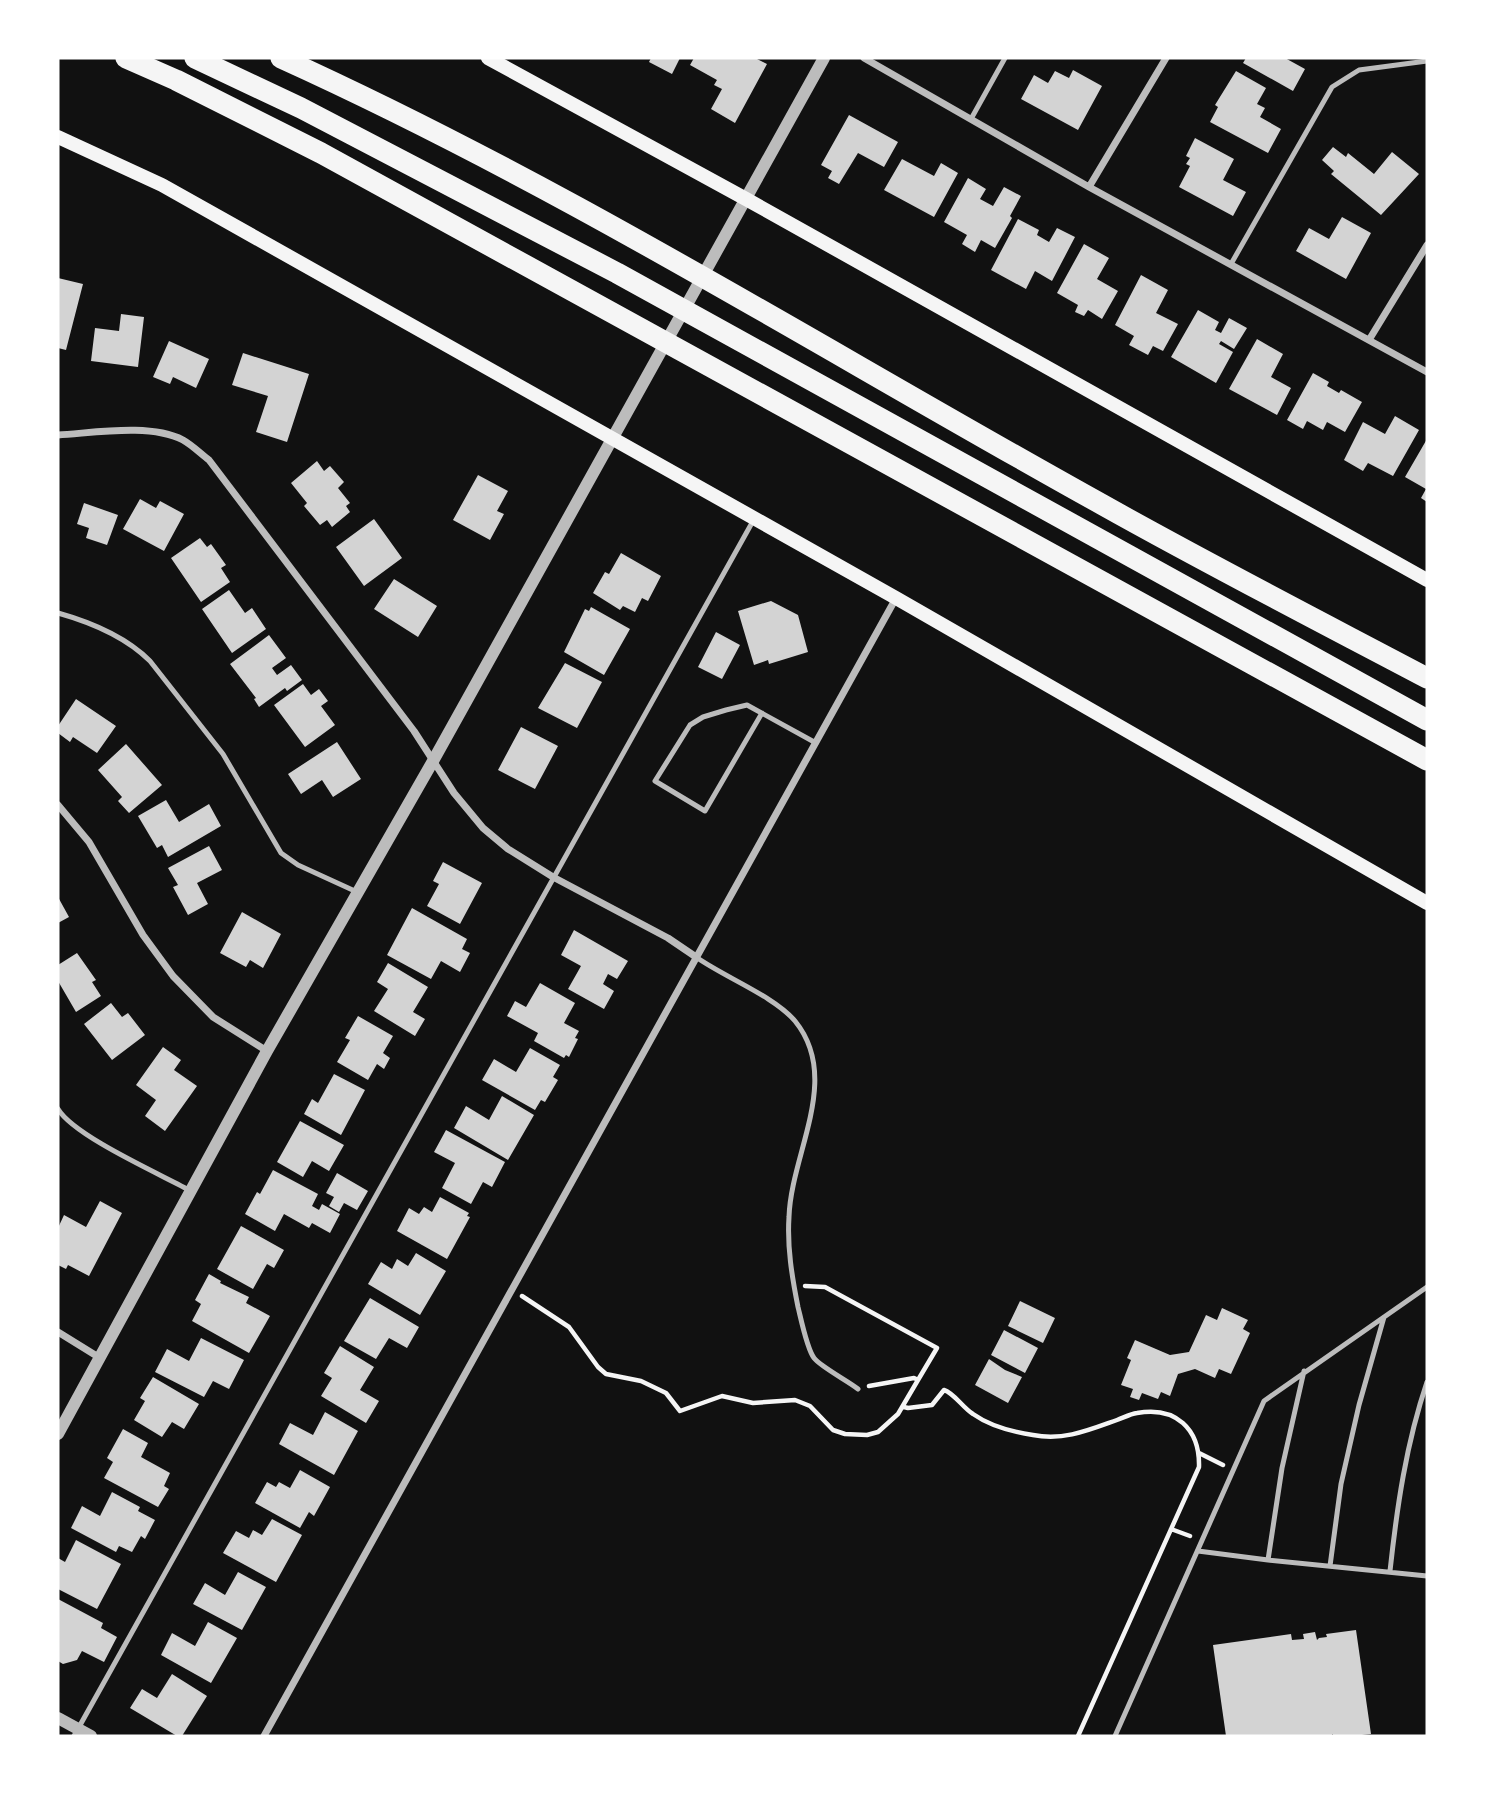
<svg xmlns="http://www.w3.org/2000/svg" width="1485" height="1794" font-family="'Roboto Serif',serif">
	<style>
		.building { fill: #d3d3d3 }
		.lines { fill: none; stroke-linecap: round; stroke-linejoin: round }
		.path { stroke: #f5f5f5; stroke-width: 4.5 }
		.service { stroke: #bcbcbc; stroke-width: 5 }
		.minor { stroke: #bcbcbc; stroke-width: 7 }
		.tertiary { stroke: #bcbcbc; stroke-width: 12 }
		.secondary { stroke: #f5f5f5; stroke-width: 14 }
		.motorway { stroke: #f5f5f5; stroke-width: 21 }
	</style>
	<rect width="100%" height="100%" fill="#111"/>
	<path class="building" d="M651 58H680L672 74 649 62Z
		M694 58H755L767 64 735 123 711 109 722 89 714 85 717 80 690 65Z
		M1246 58H1285L1305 69 1293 91 1243 63Z
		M1073 70 1102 86 1078 130 1021 99 1034 75 1048 83 1055 71 1069 78Z
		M1236 71 1266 88 1257 104 1265 108 1260 117 1281 129 1268 153 1210 122 1218 107 1215 105Z
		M849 115 898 142 884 167 858 153 839 184 828 178 832 171 821 165Z
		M1195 138 1234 159 1223 180 1246 192 1233 216 1179 187 1190 166 1186 164 1190 158 1186 156Z
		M1333 147 1346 157 1348 153 1374 174 1392 152 1419 174 1381 215 1331 174 1334 171 1322 160Z
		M902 159 934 176 941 163 958 173 934 217 884 190Z
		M968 178 986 189 980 199 993 206 1004 187 1021 196 1010 216 1012 218 995 248 981 240 975 252 962 244 967 235 944 222Z
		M1342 217 1371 233 1346 279 1296 251 1309 228 1329 239Z
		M1018 219 1039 230 1037 235 1049 242 1057 228 1075 237 1052 281 1035 271 1026 289 991 270Z
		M1084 244 1109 258 1097 279 1118 291 1102 319 1088 310 1084 316 1075 312 1078 305 1057 293Z
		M1141 275 1168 290 1156 313 1178 324 1163 351 1153 346 1148 355 1129 345 1134 336 1115 325Z
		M58 278 83 284 66 350 58 348Z
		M1198 310 1219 322 1215 330 1221 333 1229 318 1247 328 1234 349 1221 341 1219 344 1233 352 1216 383 1171 357Z
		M121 314 144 317 138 367 91 361 95 328 119 331Z
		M1257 339 1283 354 1271 377 1291 388 1277 415 1229 389Z
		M169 341 209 359 196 388 173 377 170 384 153 377Z
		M243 353 309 374 287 442 256 432 268 396 232 385Z
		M1313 373 1329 382 1327 386 1339 393 1341 390 1362 402 1345 432 1327 422 1323 430 1307 421 1303 429 1287 420Z
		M1395 416 1419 430 1393 476 1368 463 1363 471 1344 460 1363 422 1385 434Z
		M1427 439V502L1421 498 1426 489 1405 477Z
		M317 461 324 471 330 466 344 482 338 488 350 503 346 506 350 512 332 527 327 520 320 525 304 506 307 503 291 483Z
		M478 475 508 491 497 511 504 514 490 540 453 520Z
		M140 499 156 508 160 501 184 514 164 551 123 529Z
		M84 503 118 515 107 545 86 538 89 528 77 524Z
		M374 519 402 558 364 586 336 547Z
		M200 538 207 547 211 544 226 565 221 568 230 582 201 602 171 558Z
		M621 553 661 576 648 601 642 598 635 612 623 606 620 610 593 593 605 572 609 574Z
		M394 579 437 606 418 637 374 609Z
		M229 590 245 613 252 608 266 629 232 653 202 609Z
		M771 601 798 615 808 652 769 664 768 660 754 665 738 611Z
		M591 607 630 629 604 675 564 652 585 609 589 611Z
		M716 632 740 645 722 679 698 667Z
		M269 635 286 658 272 668 277 675 291 665 302 680 287 691 285 688 259 707 254 699 256 698 230 664Z
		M565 663 602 682 577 728 538 708Z
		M303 684 311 695 319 689 328 701 321 706 335 725 305 747 274 705Z
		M76 699 116 726 97 753 73 737 70 742 58 733V726Z
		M521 727 558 746 535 789 498 770Z
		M337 742 361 779 333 797 322 780 301 794 288 774Z
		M126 744 162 785 129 813 118 801 122 797 98 770Z
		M166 800 179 822 209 804 221 826 168 857 162 845 157 848 138 816Z
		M209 846 222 870 197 883 208 904 188 915 173 887 178 885 168 868Z
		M443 862 482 883 460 924 427 906 439 884 433 881Z
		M58 897 69 917 58 923Z
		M412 908 467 939 462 949 470 953 460 972 441 961 431 979 387 955Z
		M242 912 281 934 263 968 250 960 246 967 220 953Z
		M574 930 628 961 617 979 608 974 603 984 614 991 604 1009 568 989 581 966 561 955Z
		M77 953 96 980 92 982 101 996 76 1012 58 981V965Z
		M388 963 428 987 413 1012 425 1019 415 1036 374 1011 388 989 377 982Z
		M540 983 575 1003 564 1023 579 1031 575 1038 578 1039 569 1057 566 1055 564 1058 534 1041 538 1033 507 1016 515 1001 526 1007Z
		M111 1003 122 1017 128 1013 145 1035 112 1060 84 1024Z
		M358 1016 393 1036 383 1053 390 1058 384 1069 377 1064 368 1080 337 1062 350 1040 345 1038Z
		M163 1047 181 1060 174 1070 197 1086 165 1131 145 1116 156 1100 136 1085Z
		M530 1048 560 1065 553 1077 558 1080 545 1102 541 1100 535 1110 482 1080 494 1059 516 1072Z
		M334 1074 365 1090 341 1135 304 1114 312 1099 318 1103Z
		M502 1096 534 1115 508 1160 454 1128 466 1106 489 1120Z
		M300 1121 344 1145 329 1171 312 1161 303 1177 277 1162Z
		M446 1130 505 1162 492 1187 483 1182 471 1204 442 1188 455 1163 434 1152Z
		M273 1170 318 1194 312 1206 319 1210 322 1204 340 1214 330 1233 312 1223 309 1228 284 1214 275 1231 245 1214 257 1192 260 1194Z
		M337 1173 368 1191 357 1210 344 1203 339 1212 329 1206 334 1197 326 1193Z
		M440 1197 469 1213 467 1216 470 1217 447 1259 397 1231 409 1208 419 1214 424 1207 432 1212Z
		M100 1201 122 1213 89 1276 68 1265 66 1269 58 1265V1228L64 1215 86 1227Z
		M241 1226 284 1250 274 1268 267 1264 253 1289 217 1269Z
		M416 1253 446 1271 420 1315 368 1284 381 1262 392 1269 397 1259 408 1266Z
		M209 1274 221 1281 220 1283 249 1297 246 1303 270 1316 249 1353 192 1321 201 1304 195 1300Z
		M370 1298 419 1327 407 1348 389 1338 376 1359 344 1341Z
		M1020 1301 1055 1318 1043 1343 1008 1326Z
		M1222 1308 1248 1320 1243 1329 1250 1333 1231 1374 1219 1369 1215 1378 1195 1369 1178 1374 1170 1396 1161 1392 1158 1399 1142 1393 1139 1400 1130 1397 1133 1389 1121 1385 1131 1360 1127 1358 1135 1340 1170 1355 1189 1352 1206 1315 1217 1320Z
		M1004 1330 1038 1348 1025 1373 991 1355Z
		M201 1338 244 1360 229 1389 213 1381 204 1397 155 1372 167 1349 189 1361Z
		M340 1346 374 1367 360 1390 379 1401 366 1423 321 1396 332 1378 324 1373Z
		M989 1359 1005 1370 1022 1377 1008 1403 975 1385Z
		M153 1377 199 1404 184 1429 172 1422 162 1437 134 1420 145 1401 140 1398Z
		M325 1412 358 1431 334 1475 279 1444 290 1423 313 1435Z
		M123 1429 148 1443 141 1457 170 1473 164 1486 169 1489 158 1507 104 1478 113 1462 107 1458Z
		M300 1470 330 1487 314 1516 309 1512 300 1528 255 1503 267 1482 276 1487 279 1482 290 1488Z
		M112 1492 140 1507 138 1511 155 1520 145 1539 141 1536 132 1552 119 1546 116 1552 71 1528 82 1506 100 1516Z
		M272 1519 302 1535 276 1582 223 1553 236 1531 249 1538 253 1530 262 1535Z
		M76 1540 121 1564 97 1609 58 1589V1558L65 1562Z
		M238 1572 266 1587 242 1630 193 1604 205 1583 225 1595Z
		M58 1599 103 1623 101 1628 117 1637 104 1662 82 1651 77 1660 63 1664 58 1661Z
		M208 1622 237 1638 211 1683 161 1655 172 1633 195 1646Z
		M1356 1630 1371 1734 1353 1736H1333V1734L1331 1736H1226L1213 1645 1291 1634 1292 1640 1304 1639 1303 1634 1315 1632 1317 1640 1319 1638 1327 1637 1326 1634Z
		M172 1674 207 1696 182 1736H177L130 1708 142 1689 157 1698Z"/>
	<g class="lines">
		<path class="path" d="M805 1286 825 1287 937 1348 918 1380
			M522 1296 569 1327 598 1367 606 1374 641 1381 666 1393 680 1411 722 1396 753 1403 795 1400 810 1406 833 1430 845 1434 867 1435 878 1432 898 1414 918 1380 914 1378 869 1386
			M904 1407 908 1408 932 1405 944 1390C954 1393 963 1408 973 1414 990 1426 1013 1432 1033 1435 1064 1441 1089 1430 1117 1420 1123 1418 1130 1414 1137 1413 1176 1406 1200 1429 1199 1467L1078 1736
			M1199 1453 1223 1465
			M1171 1529 1190 1536"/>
		<path class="service" d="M971 119 1005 58
			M1231 264 1332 87 1359 70 1427 61
			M58 613C90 622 126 637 150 661L223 754 281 853 298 865 357 892
			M762 713 705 811 655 781 690 725 703 717 726 710 747 705 816 743
			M696 957C724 977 774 996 795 1021 842 1079 791 1153 789 1217 787 1247 792 1277 798 1307 801 1319 807 1349 814 1358 821 1367 848 1381 858 1389
			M58 1109C74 1136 160 1174 191 1191
			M1198 1551 1268 1560 1427 1576
			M1268 1560 1282 1468 1304 1371
			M1330 1566 1341 1484 1359 1405 1384 1317
			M1390 1571C1397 1507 1406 1444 1427 1382
			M74 1736 753 521
			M1115 1736 1264 1401 1427 1287"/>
		<path class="minor" d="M864 58 1089 187 1427 372
			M1089 187 1166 58
			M1369 340 1427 245
			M58 435C94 433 150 423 183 440 192 445 201 454 209 460L414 731 454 793 483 828 508 849 553 877 668 938 696 957
			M58 805 89 842 143 935 173 976 213 1017 267 1051
			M58 1332 100 1358
			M264 1736 896 598"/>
		<path class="tertiary" d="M58 1434 267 1051 433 761 824 58
			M58 1718 91 1736"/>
		<path class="secondary" d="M488 58 746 199 1427 580
			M58 137 162 185 896 598 1427 903"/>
		<path class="motorway" d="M126 58 176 80 321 153 1427 760
			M195 58 301 108 617 273 1427 720
			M281 58C566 187 830 354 1103 505 1210 565 1319 621 1427 678"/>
	</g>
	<rect width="1485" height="1794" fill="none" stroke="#ffffff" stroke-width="119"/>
</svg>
